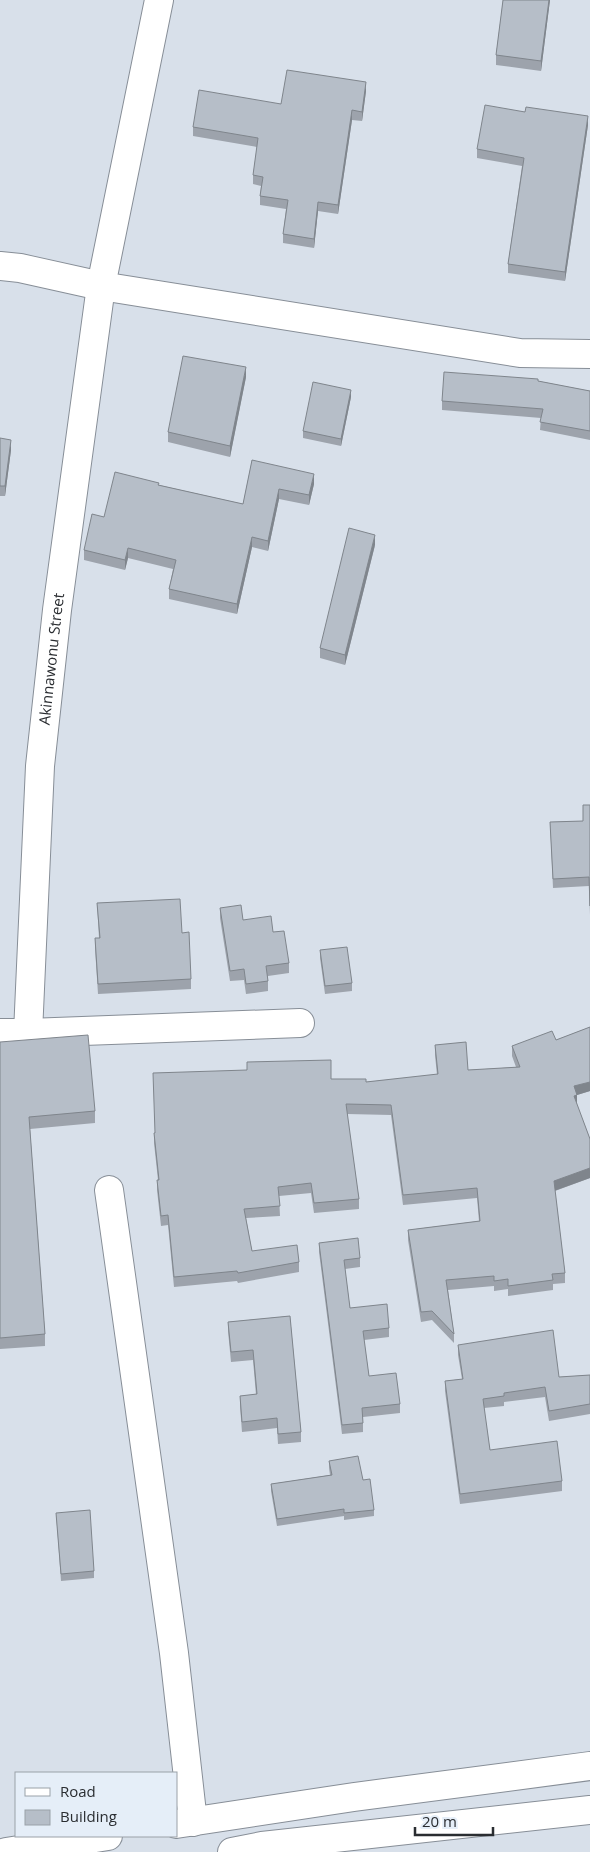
<svg xmlns="http://www.w3.org/2000/svg" width="590" height="1852" font-family="'Open Sans',sans-serif">
	<style>
		.lines { fill: none; stroke-linecap: round; stroke-linejoin: round }
		.street-casing { stroke: #878e97; stroke-width: 30 }
		.primary-casing { stroke: #878e97; stroke-width: 30 }
		.street { stroke: #fff; stroke-width: 28 }
		.primary { stroke: #fff; stroke-width: 28 }
		.wall { fill: #9da3ac }
		.shaded-wall { fill: #7f858c }
		.building { fill: #b6bec8; stroke: #7f858c }
		.labels { text-anchor: middle; stroke-width: 4; stroke-linejoin: round; paint-order: stroke }
		.street-label { font-size: 15px; fill: #2a2d31; stroke: #e5eef8 }
	</style>
	<rect width="100%" height="100%" fill="#d8e0ea"/>
	<g class="lines">
		<defs>
			<g id="street">
				<path d="M0 266 20 268 101 286 520 353 590 354"/>
				<path d="M0 1033H28L300 1023"/>
				<path id="s1" d="M28 1033 40 766 57 610 101 286 159 0"/>
				<path d="M109 1190 174 1653 193 1822"/>
			</g>
			<path id="primary" d="M176 1824 354 1797 590 1766
				M6 1852 108 1836
				M232 1852 262 1846 590 1810"/>
		</defs>
		<use href="#street" class="street-casing"/>
		<use href="#primary" class="primary-casing"/>
		<use href="#street" class="street"/>
		<use href="#primary" class="primary"/>
	</g>
	<path class="wall" d="M503 0H550L541 71 496 65V55Z
		M366 91 362 121 352 120 338 214 318 211 314 248 283 243V234L286 209 260 205V196L261 186 253 184V175L257 147 193 136V127L281 104Z
		M588 125 565 281 508 273V264L522 166 477 158V149Z
		M246 377 230 457 168 442V432Z
		M538 381 590 391V440L540 430 541 418 442 410V401Z
		M351 397 341 446 303 438V431Z
		M0 438 11 450 5 496H0Z
		M252 460 314 484 309 505 279 499 268 551 252 547 237 614 169 599V589L173 569 128 558 125 570 84 560V550L104 517 159 485 243 504Z
		M375 545 345 665 320 658V648Z
		M590 805V915L589 886 553 888 550 822 583 821Z
		M97 903 182 933 191 979V989L98 994 95 948V938H99Z
		M220 908 243 920 273 932 289 963V973L268 976V991L246 994 244 980 230 981 220 918Z
		M320 950 352 983V991L325 994 320 958Z
		M590 1027V1091L577 1095V1105L590 1139V1178L555 1191 565 1273V1283L553 1284V1290L508 1296V1289L494 1291V1286L448 1290 454 1334V1343L432 1320 421 1322 408 1240V1230L479 1221 477 1198 403 1205 391 1115 347 1114 359 1199V1209L314 1213 311 1193 279 1196 280 1216 246 1218 252 1251 299 1262V1272L238 1283 237 1281 174 1287 168 1225 161 1226 157 1190V1180H158L154 1143V1133L331 1079 366 1082 437 1075 435 1055V1045L468 1070 516 1067 512 1056V1046L556 1040Z
		M0 1042 95 1111V1123L30 1129 45 1334V1346L0 1349Z
		M319 1243 360 1258V1267L345 1269 350 1308 389 1328V1337L364 1340 369 1376 400 1404V1413L363 1417V1432L342 1434 319 1252Z
		M290 1316 301 1432V1442L278 1444 277 1428 242 1432 240 1406V1396L256 1395 253 1360 231 1362 228 1331V1322Z
		M458 1345 559 1377 590 1375V1414L549 1421 545 1397 504 1402V1406L484 1408 490 1450 562 1481V1491L460 1504 445 1391V1381L462 1379 458 1355Z
		M329 1461 363 1480 374 1510V1516L344 1520V1516L277 1526 271 1491V1484L330 1475 329 1468Z
		M56 1513 94 1571V1578L61 1581Z"/>
	<path class="shaded-wall" d="M549 0H550L541 71V61Z
		M366 82V91L362 121V112Z
		M352 110V120L338 214V205Z
		M588 116V125L565 281V272Z
		M318 202V211L314 248V239Z
		M246 367V377L230 457V446Z
		M351 390V397L341 446V439Z
		M11 440V450L5 496V486Z
		M314 474V484L309 505V495Z
		M279 489V499L268 551V541Z
		M375 535V545L345 665V655Z
		M252 537V547L237 614V604Z
		M128 548V558L125 570V560Z
		M590 1082V1091L577 1095V1105L574 1106V1086Z
		M590 1168V1178L554 1191V1181Z"/>
	<path class="building" d="M503 0H549L541 61 496 55Z
		M287 70 366 82 362 112 352 110 338 205 318 202 314 239 283 234 288 200 260 196 263 177 253 175 258 138 193 127 199 90 281 104Z
		M485 105 525 112 526 107 588 116 565 272 508 264 524 158 477 149Z
		M183 356 246 367 230 446 168 432Z
		M444 372 538 379V381L590 391V431L540 422 543 409 442 401Z
		M313 382 351 390 341 439 303 431Z
		M0 438 11 440 5 486H0Z
		M252 460 314 474 309 495 279 489 268 541 252 537 237 604 169 589 176 560 128 548 125 560 84 550 92 514 104 517 115 472 159 483 158 485 243 504Z
		M349 528 375 535 345 655 320 648Z
		M583 805H590V906L589 877 553 879 550 822 583 821Z
		M180 899 182 933 189 932 191 979 98 984 95 938H100L97 903Z
		M241 905 243 920 271 916 273 932 284 931 289 963 266 966 268 981 246 984 244 969 230 971 220 908Z
		M347 947 352 983 325 986 320 950Z
		M590 1027V1082L574 1086 577 1095 574 1096 590 1139V1168L554 1181 565 1273 552 1274 553 1280 508 1286V1279L494 1281V1276L446 1280 454 1334 432 1311 421 1312 408 1230 480 1221 477 1188 403 1195 391 1105 346 1104 359 1199 314 1203 311 1183 278 1187 280 1206 244 1209 252 1251 297 1245 299 1262 238 1273 237 1271 174 1277 168 1215 161 1216 157 1180H159L154 1133H155L153 1073 247 1070V1062L331 1060V1079H366V1082L438 1074 435 1045 466 1042 468 1070 520 1067 512 1046 552 1031 556 1040Z
		M88 1035 95 1111 29 1117 45 1334 0 1338V1042Z
		M358 1238 360 1258 344 1260 350 1308 387 1304 389 1328 363 1331 369 1376 396 1373 400 1404 362 1408 363 1423 342 1425 319 1243Z
		M290 1316 301 1432 278 1434 277 1418 242 1422 240 1396 257 1394 253 1350 231 1352 228 1322Z
		M553 1330 559 1377 590 1375V1404L549 1411 545 1387 504 1393V1396L483 1399 490 1450 557 1441 562 1481 460 1494 445 1381 463 1379 458 1345Z
		M358 1456 363 1480 370 1479 374 1510 344 1513V1509L277 1519 271 1484 332 1475 329 1461Z
		M90 1510 94 1571 61 1574 56 1513Z"/>
	<g class="labels">
		<g class="street-label">
			<text dy="5" stroke="none"><textPath href="#s1" startOffset="375">Akinnawonu Street</textPath></text>
		</g>
	</g>
	<rect x="15" y="1772" width="162" height="65" fill="#e5eef8" stroke="#9aa1a8"/>
	<rect x="25" y="1788" width="25" height="8" fill="#ffffff" stroke="#9aa1a8"/>
	<text x="60" y="1797" font-size="15" fill="#2a2d31">Road</text>
	<rect x="25" y="1810" width="25" height="15" fill="#b6bec8" stroke="#9aa1a8"/>
	<text x="60" y="1822" font-size="15" fill="#2a2d31">Building</text>
	<path d="M415 1827v8h78v-8" fill="none" stroke="#2a2d31" stroke-width="2.5"/>
	<text x="422" y="1827" font-size="15" fill="#2a2d31" stroke="#e5eef8" stroke-width="4" paint-order="stroke">20 m</text>
</svg>
